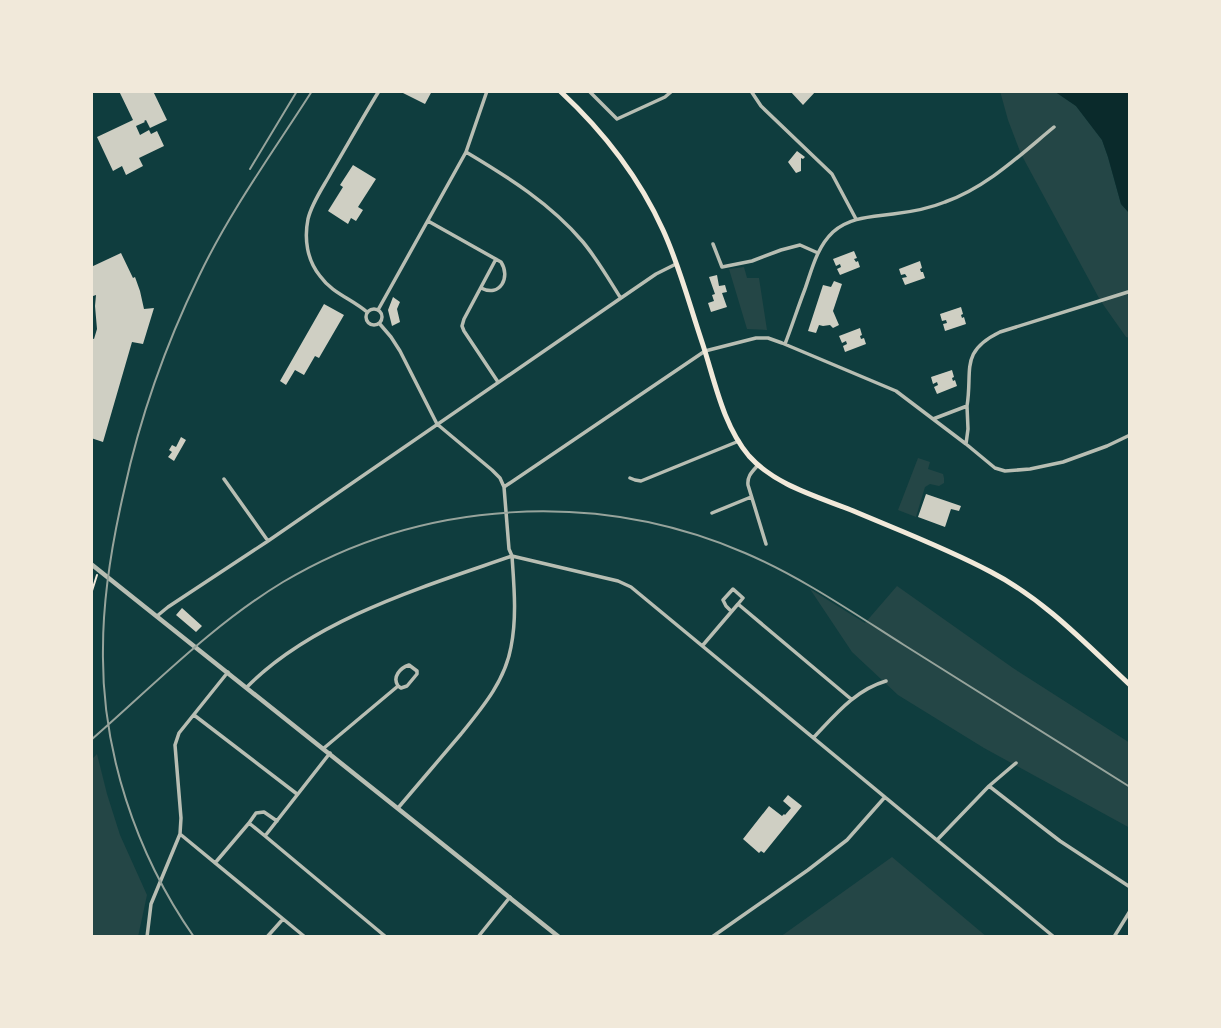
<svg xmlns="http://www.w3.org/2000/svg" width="1221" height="1028" font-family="Karla,sans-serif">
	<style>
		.green { fill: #244646 }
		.water { fill: #0a2a2b }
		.building { fill: #cfcfc3 }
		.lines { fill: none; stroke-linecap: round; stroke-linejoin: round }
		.path { stroke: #f1e9da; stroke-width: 2 }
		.minor { stroke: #b8beb3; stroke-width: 3.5 }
		.tertiary { stroke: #b8beb3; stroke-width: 4.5 }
		.secondary { stroke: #f1e9da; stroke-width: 5 }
		.rail { stroke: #97a49c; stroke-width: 2 }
	</style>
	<rect width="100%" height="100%" fill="#0f3d3e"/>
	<path class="green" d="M1000 91H1054L1076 106 1102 140 1108 157 1121 204 1130 214V338L1126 337 1100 300 1021 154 1008 120Z
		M744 267 747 278H759L767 330 747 329 729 269Z
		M918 458 930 462 928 469 943 474 944 478V483L939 486 930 484 925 487 916 517 898 510Z
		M897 586 1013 668 1130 743V828L984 748 898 695 852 652 810 589 865 623Z
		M97 754 107 794 120 835 147 895 138 937H91V760Z
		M892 857 987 937H780Z"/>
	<path class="water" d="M1054 91H1130V214L1121 204 1108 157 1102 140 1076 106Z"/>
	<path class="building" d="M119 91H153L167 120 150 128 146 120 144 121 145 122 136 126 140 135 149 130 151 134 157 131 164 146 139 158 143 166 126 175 122 166 113 171 97 137 133 120Z
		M399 91H432L425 104Z
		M790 91H816L803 105Z
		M797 151 805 157 803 159 801 158V171L796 173 788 162Z
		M353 165 376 179 358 207 363 210 356 221 351 218 348 224 328 211 343 187 340 185Z
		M854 251 857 258 854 259 856 262 858 261 860 267 840 275 837 269 841 267 840 264 836 266 833 259Z
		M121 253 133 278 135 277 140 291 144 309 154 308 143 344 132 342 103 442 91 438V338L94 339 97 329 95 306 96 295 93 296 91 292V267Z
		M920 261 922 268 920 269 921 272H923L925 278 905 285 902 278 907 277 905 274 901 275 899 269Z
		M717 275 719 286 725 285 727 292 722 293 727 307 711 312 708 303 714 301 712 295 715 294 709 277Z
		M834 281 842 284 833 311 839 325 833 328 830 325 823 326 819 325 816 333 808 331 823 285 831 287Z
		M393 297 400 302 397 309 400 322 392 326 388 310Z
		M324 304 344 315 319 358 315 356 304 375 295 370 286 385 280 381Z
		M961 307 963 314 961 315 962 318 964 317 966 324 945 331 943 324 947 323 946 320 942 321 940 314Z
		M860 328 862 335 860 336 861 339 864 338 866 344 845 352 843 346 847 344 846 341 842 343 839 336Z
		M952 370 954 377 952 378 953 381 955 380 957 386 937 394 934 387 938 385 937 382 933 384 931 377Z
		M181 437 186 440 174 461 168 457 172 452 169 450 172 445 176 447Z
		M926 494 961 506 959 511 951 509 945 527 918 517Z
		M182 608 202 626 196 632 176 615Z
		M788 795 802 806 764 853 761 851 759 853 743 839 769 806 782 816 784 814 785 815 791 808 783 801Z"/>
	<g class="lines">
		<path class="path" d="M91 594 97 575"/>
		<path class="minor" d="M589 91 617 119 665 97 672 91
			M751 91 761 106 832 174 856 219
			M466 152C508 177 551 204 583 242 597 259 608 278 620 297
			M428 221 501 262C511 277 500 298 481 288
			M713 244 722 267 752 261 781 250 800 245 818 253
			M496 259 464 319 462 326 464 331 498 382
			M366 317a8 8 0 1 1 16 0a8 8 0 1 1-16 0Z
			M378 310 466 152 487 91
			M367 312C352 299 332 293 320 276 307 260 304 239 308 219 312 202 324 186 332 171 348 144 363 117 379 91
			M379 323 391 337 400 351 437 424 492 470 500 478 504 487 509 549 512 556C514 586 517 617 511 647 505 681 482 708 461 734 440 759 419 783 398 808
			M785 344C792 326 798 307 805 289 812 269 817 247 833 232 850 217 871 217 893 214 910 212 928 209 945 202 987 187 1020 155 1054 127
			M967 406C973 370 959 352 1000 332L1128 292
			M933 419 967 406 968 429 966 444
			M758 465C752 472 747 476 748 485L766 544
			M630 478 635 480 641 481 739 441
			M224 479 268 541
			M504 487 705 351 756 338H768L782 343 896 391 966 444 995 468 1005 471 1030 469 1063 462 1107 446 1130 435
			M712 513 751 497
			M512 556 618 581 631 587 1054 937
			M731 611 726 606 723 600 733 589 743 598 738 604
			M157 616 168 607 268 541 621 298 656 274 676 264
			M703 645 738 604 851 699
			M228 672 179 733 175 745 181 818 180 834 305 937
			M247 687C314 619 423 587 512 556
			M194 715 297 794
			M814 737C835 715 855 690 886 681
			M324 748 398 686 401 688 407 686 417 674V671L409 665C400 668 392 677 398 686
			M989 786 1016 763
			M277 821 264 812 256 813 249 823 265 836 330 753
			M265 836 386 937
			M938 839 989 786 1060 841 1130 887
			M215 863 249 823
			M147 937 151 904 180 834
			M267 937 283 919
			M478 937 510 897
			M712 937 808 870 847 840 885 797
			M1114 937 1130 911"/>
		<path class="tertiary" d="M91 564 559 937"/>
		<path class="secondary" d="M560 91C602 130 639 177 663 230 680 267 690 307 703 345 715 382 723 425 749 456 775 485 816 496 851 510 898 530 946 548 991 572 1045 600 1086 644 1130 685"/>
		<path class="rail" d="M250 169 297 91
			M91 740C153 686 212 625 283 582 422 499 596 489 745 553 801 577 852 612 904 645 979 692 1054 740 1130 787
			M194 937C136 854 101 750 103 648 103 595 112 543 124 491 140 417 166 344 199 276 230 211 273 152 312 91"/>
	</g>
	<rect width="1221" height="1028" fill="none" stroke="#f1e9da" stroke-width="186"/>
</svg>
